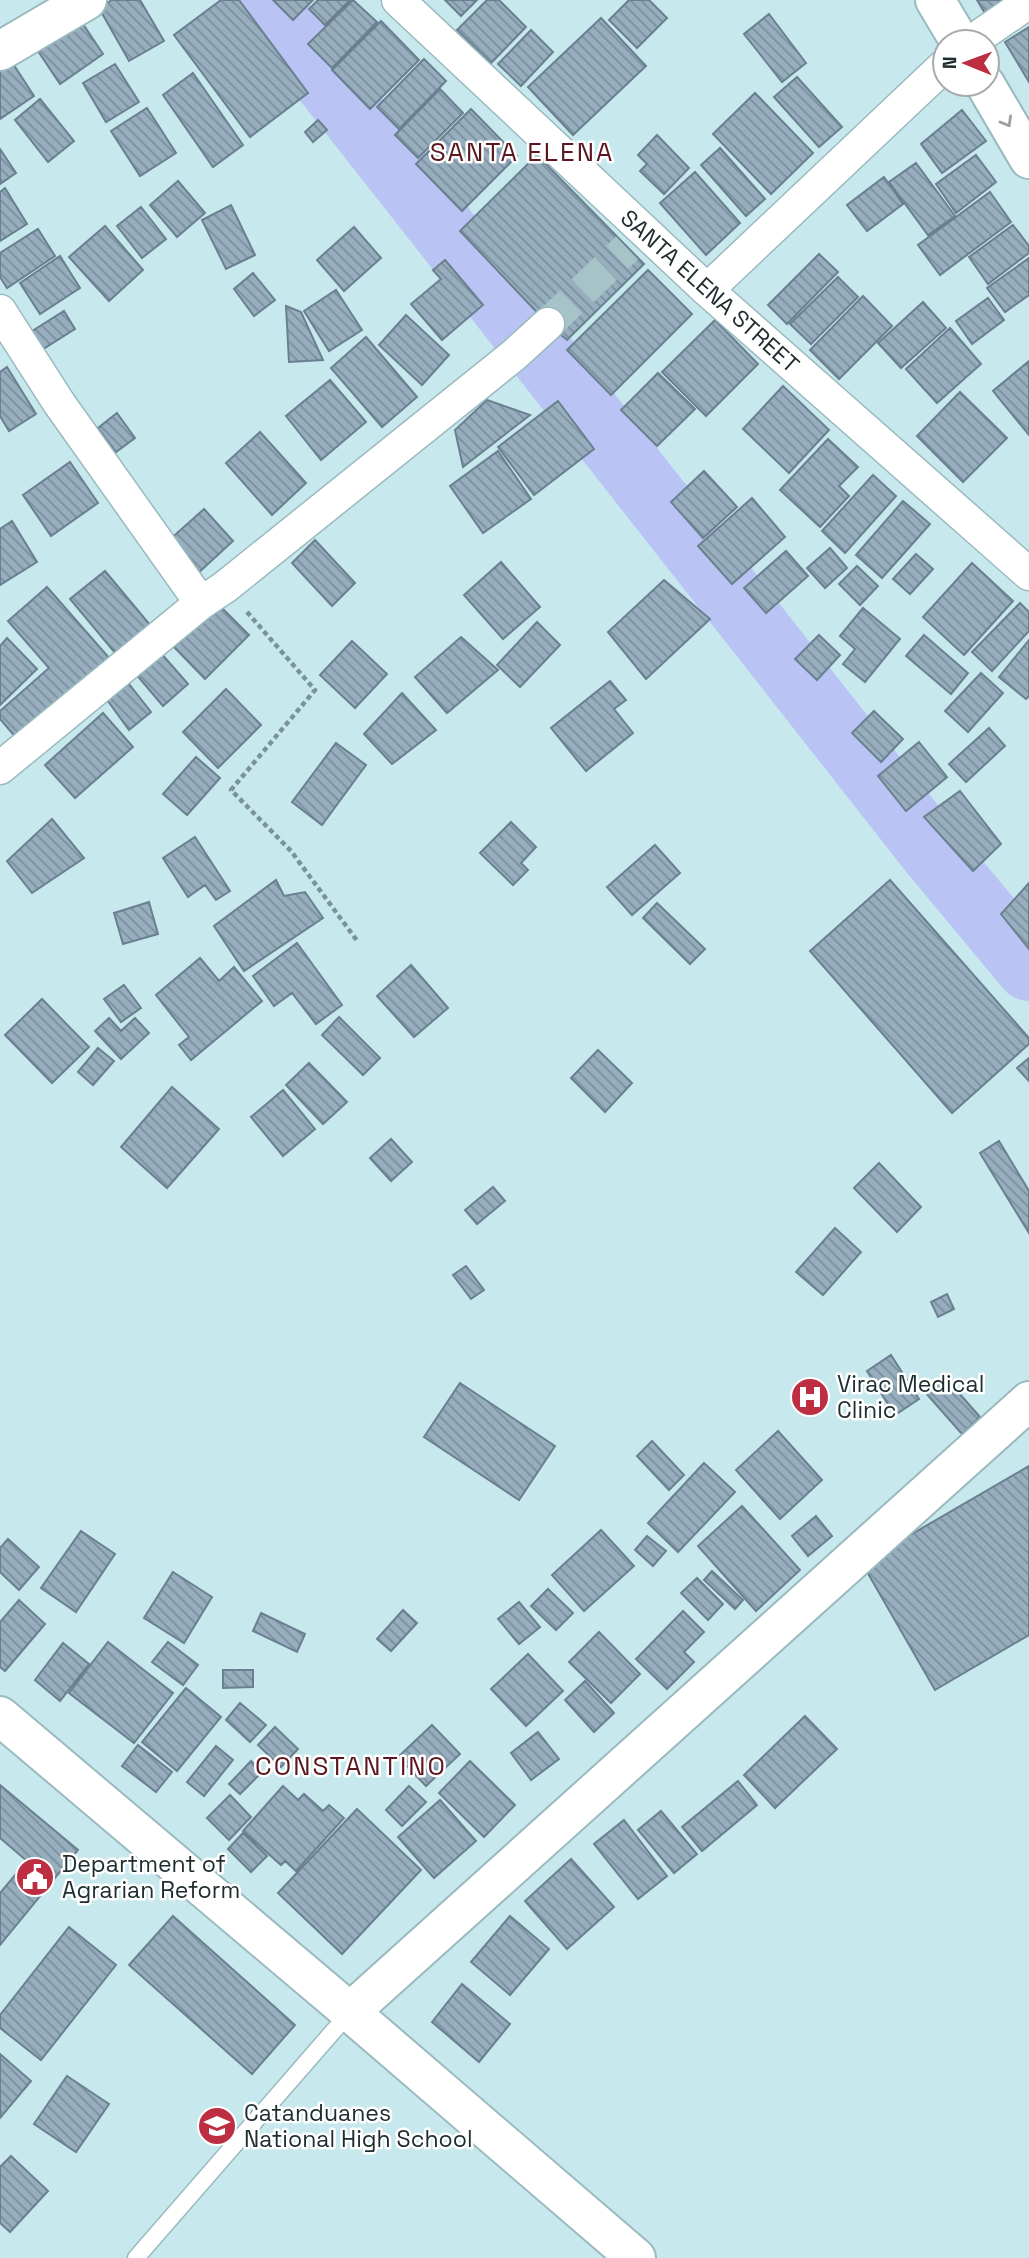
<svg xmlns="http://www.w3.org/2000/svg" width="1029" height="2258" font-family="'Space Grotesk',sans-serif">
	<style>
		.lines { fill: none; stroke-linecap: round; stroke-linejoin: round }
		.river { stroke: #b9c4f5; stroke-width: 66 }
		.building { fill: url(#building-back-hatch); stroke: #6a8090; stroke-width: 2 }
		.minor-tunnel { stroke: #a6c3c7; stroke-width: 32; stroke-dasharray: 32 16; stroke-linecap: butt }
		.service-casing { stroke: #9ababf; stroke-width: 19 }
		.minor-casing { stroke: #9ababf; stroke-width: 35 }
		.tertiary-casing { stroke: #9ababf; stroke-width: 42 }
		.secondary-casing { stroke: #9ababf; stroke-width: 42 }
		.primary-casing { stroke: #9ababf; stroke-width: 42 }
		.path { stroke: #7b9397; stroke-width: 4.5; stroke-dasharray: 5 3.5; stroke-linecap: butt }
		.service { stroke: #fff; stroke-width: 16 }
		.minor { stroke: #fff; stroke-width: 32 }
		.tertiary { stroke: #fff; stroke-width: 38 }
		.secondary { stroke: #fff; stroke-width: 38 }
		.primary { stroke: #fff; stroke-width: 38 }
		.oneway { stroke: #9ba0a1 }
		.labels { text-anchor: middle; stroke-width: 5; stroke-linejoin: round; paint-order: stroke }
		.street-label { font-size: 23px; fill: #202d2f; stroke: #fff }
		.poi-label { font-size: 23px; fill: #202d2f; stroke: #fff; text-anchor: start }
		.quarter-label { font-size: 26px; letter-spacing: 2px; fill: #5b161f; stroke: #fff }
	</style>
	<defs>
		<pattern id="building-back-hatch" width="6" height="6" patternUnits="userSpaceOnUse" patternTransform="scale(1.75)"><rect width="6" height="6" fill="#97aebf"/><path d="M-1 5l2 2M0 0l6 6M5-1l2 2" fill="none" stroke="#7b8e9c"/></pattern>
	</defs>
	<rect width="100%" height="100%" fill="#c7e8ed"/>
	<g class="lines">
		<path class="river" d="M263 0 935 855 1029 968"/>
	</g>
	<path class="building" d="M112 0H140L164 41 129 61 99 8Z
		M221 0H239L308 93 250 137 174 35Z
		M273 0H313L293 20Z
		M318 0H350L325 25 309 9Z
		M353 0 377 22 332 68 308 44Z
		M445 0H477L461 16Z
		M487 0H499L526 27 491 63 457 30Z
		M629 0H649L667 18 637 48 609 20Z
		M977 0H1009L986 15Z
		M75 12 103 54 60 84 32 42Z
		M769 14 806 63 782 82 744 34Z
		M601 18 646 66 573 135 528 87Z
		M381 21 419 60 370 109 332 70Z
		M1029 27V82L1005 42Z
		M531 30 553 52 521 86 498 64Z
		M8 56 34 96 0 119V62Z
		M424 59 446 81 399 129 377 107Z
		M115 64 139 102 106 122 83 83Z
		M193 73 243 145 213 167 163 95Z
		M797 77 842 127 819 147 774 97Z
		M440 89 463 113 418 158 395 135Z
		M755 93 813 153 771 194 713 134Z
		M40 99 74 141 48 162 15 120Z
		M147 108 176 153 140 176 111 131Z
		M471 109 517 156 462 211 416 164Z
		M962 110 986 141 942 173 921 144Z
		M318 120 327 130 313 142 305 132Z
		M657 135 689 168 664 194 640 171 647 164 638 155Z
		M720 148 765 199 746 216 701 165Z
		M0 149 16 173 0 184Z
		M537 155 644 264 567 340 548 324 460 231Z
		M976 155 996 182 956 213 936 184Z
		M916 163 955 216 928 235 889 182Z
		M695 172 740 223 706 255 660 203Z
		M884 177 903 204 867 231 847 205Z
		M178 181 205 213 177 237 150 205Z
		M5 188 27 224 0 241V192Z
		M990 192 1011 222 940 275 918 245Z
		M231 205 255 255 226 269 202 220Z
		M141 207 166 239 142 258 117 226Z
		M1013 225 1029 246V253L988 284 969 257Z
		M105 226 143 270 109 301 69 257Z
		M354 227 381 258 344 291 317 260Z
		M38 229 55 256 7 288 0 277V253Z
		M819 254 838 272 787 324 768 305Z
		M60 256 80 288 40 314 20 283Z
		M1029 258V295L1005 312 987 288Z
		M445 260 483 305 442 340 411 304 441 279 433 270Z
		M648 270 692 314 611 395 567 350Z
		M253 273 275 300 254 316 234 289Z
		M838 277 858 297 811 344 790 324Z
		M336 290 362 330 329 351 304 311Z
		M863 296 892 326 839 379 810 350Z
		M988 298 1004 320 972 344 956 321Z
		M923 302 946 328 901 368 878 343Z
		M286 306 301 312 323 360 289 362Z
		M64 311 75 329 40 351 29 333Z
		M406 315 449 355 422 385 379 345Z
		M715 320 758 364 706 416 662 372Z
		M950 328 981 364 937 403 906 369Z
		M366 337 417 397 382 427 331 368Z
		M1029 361V435L993 391Z
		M7 367 36 414 9 431 0 416V372Z
		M658 373 695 409 657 446 621 410Z
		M330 380 366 422 321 460 286 416Z
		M783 386 829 430 789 473 743 429Z
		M960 392 1007 438 963 482 917 436Z
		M487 400 530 415 463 467 455 430Z
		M558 401 594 449 534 495 498 447Z
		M117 413 135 438 116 452 98 428Z
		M260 432 306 483 272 515 226 463Z
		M828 439 858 467 839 486 849 496 820 527 780 490Z
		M498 451 531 499 483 533 450 486Z
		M70 462 98 503 51 536 23 495Z
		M704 471 737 507 703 538 671 502Z
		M873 475 896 496 845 553 822 531Z
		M752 498 785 537 732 584 698 546Z
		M903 501 930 524 882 578 856 555Z
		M204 509 233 541 196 575 167 542Z
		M12 521 37 562 0 585V529Z
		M315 540 355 583 332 606 292 563Z
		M830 548 847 568 825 588 807 568Z
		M786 551 808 576 766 613 744 588Z
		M916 554 933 569 910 594 893 579Z
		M501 562 540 607 503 639 464 595Z
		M972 563 1013 601 964 655 923 617Z
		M857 566 878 586 860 605 839 584Z
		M105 571 155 631 121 660 70 599Z
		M664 580 710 619 646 679 608 632Z
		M47 587 110 659 18 740 0 719V711L49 668 8 621Z
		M1020 603 1029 612V631L992 671 972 652Z
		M218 604 249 635 205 679 174 647Z
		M863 608 900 639 865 682 843 664 855 649 840 636Z
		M537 622 560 645 520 687 497 665Z
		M819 635 840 655 817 680 795 659Z
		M924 635 968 673 951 694 906 656Z
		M461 637 498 670 447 713 415 677Z
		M7 638 37 669 0 705V646Z
		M1029 640V696L1026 699 999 677Z
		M352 641 387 674 355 708 320 675Z
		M160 652 188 684 163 706 135 673Z
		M981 673 1003 693 968 732 945 711Z
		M126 680 151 712 129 730 105 697Z
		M610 681 626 700 614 709 633 733 586 771 551 728Z
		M226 689 261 725 218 768 183 732Z
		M402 693 436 730 392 764 364 734Z
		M874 711 903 739 881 762 852 733Z
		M103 713 133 747 75 798 45 765Z
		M989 728 1005 746 966 782 949 764Z
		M919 742 947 777 906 811 878 776Z
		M336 743 366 765 322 825 292 802Z
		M196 757 220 778 187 815 163 794Z
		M960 791 1001 844 973 871 924 817Z
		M52 819 84 858 32 893 7 861Z
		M511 822 536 847 521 863 528 870 513 885 480 853Z
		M195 837 230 891 216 900 205 885 188 897 163 858Z
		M655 845 680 873 632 915 607 887Z
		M276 880 284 896 305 892 323 918 244 971 214 926Z
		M890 880 1029 1038V1044L952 1113 810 951Z
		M1029 883V949L1001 914Z
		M149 902 158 934 123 944 114 913Z
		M657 903 705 949 690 964 643 918Z
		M297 943 342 1005 316 1024 292 993 274 1006 253 976Z
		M200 958 219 981 234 967 262 1001 191 1060 179 1045 189 1037 156 995Z
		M411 965 448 1008 414 1037 377 996Z
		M124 985 141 1008 121 1022 104 999Z
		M42 999 89 1047 52 1083 5 1035Z
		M339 1017 380 1058 363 1075 322 1035Z
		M109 1018 121 1031 135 1018 149 1033 121 1059 95 1031Z
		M98 1048 114 1061 93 1085 78 1072Z
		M598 1050 632 1083 605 1112 571 1078Z
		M1029 1058V1081L1017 1068Z
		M309 1063 347 1102 323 1124 286 1085Z
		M172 1087 219 1129 167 1188 121 1147Z
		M283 1090 315 1129 283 1156 251 1117Z
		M391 1139 412 1162 391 1181 370 1158Z
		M999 1141 1029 1191V1233L980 1153Z
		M879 1163 921 1207 897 1232 854 1188Z
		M493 1187 505 1201 477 1224 465 1210Z
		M835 1228 861 1252 823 1295 796 1272Z
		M466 1266 484 1290 471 1299 453 1275Z
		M947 1294 954 1309 938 1317 931 1302Z
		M891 1355 919 1399 895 1415 867 1371Z
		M944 1376 980 1417 962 1434 925 1392Z
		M460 1383 555 1446 519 1500 424 1437Z
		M778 1431 822 1480 780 1519 736 1470Z
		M652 1441 684 1475 669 1490 637 1456Z
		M704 1463 735 1492 678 1552 648 1523Z
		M1029 1466V1635L935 1690 862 1563Z
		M742 1506 800 1570 756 1611 698 1546Z
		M816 1516 832 1536 808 1556 792 1536Z
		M601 1530 634 1566 584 1611 552 1575Z
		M81 1531 115 1554 76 1612 41 1588Z
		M647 1536 666 1551 653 1566 635 1550Z
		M8 1539 39 1567 19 1590 0 1572V1548Z
		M712 1571 743 1600 735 1609 704 1580Z
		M173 1572 212 1597 184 1643 144 1618Z
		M697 1578 723 1604 708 1620 681 1593Z
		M548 1589 573 1613 556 1630 531 1606Z
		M19 1600 45 1624 5 1671 0 1667V1622Z
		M519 1602 540 1627 519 1644 498 1619Z
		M403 1610 417 1623 391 1651 377 1639Z
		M683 1611 704 1632 684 1652 694 1662 667 1689 636 1659Z
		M261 1613 305 1634 297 1652 253 1631Z
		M599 1632 640 1674 611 1703 569 1662Z
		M108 1642 173 1693 134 1743 69 1693Z
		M168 1642 198 1665 183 1685 152 1662Z
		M63 1643 89 1664 60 1701 35 1680Z
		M528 1654 563 1691 526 1726 491 1689Z
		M223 1670H253V1687L223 1688Z
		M585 1681 614 1713 594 1732 565 1700Z
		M186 1688 221 1717 177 1771 142 1742Z
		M240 1703 266 1725 250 1742 226 1720Z
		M805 1716 837 1749 775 1808 744 1775Z
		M432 1725 460 1754 426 1786 398 1757Z
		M275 1727 298 1749 281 1767 258 1745Z
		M538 1732 559 1759 531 1780 511 1753Z
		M138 1745 172 1772 156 1792 122 1766Z
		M216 1746 233 1760 204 1796 187 1782Z
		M251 1761 262 1772 240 1794 229 1784Z
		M470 1761 515 1805 484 1837 439 1793Z
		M738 1781 757 1805 702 1851 682 1827Z
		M0 1785 78 1850 0 1945V1893L27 1861 0 1838Z
		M283 1786 298 1800 304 1794 323 1811 329 1805 344 1818 296 1871 285 1861 281 1865 243 1831Z
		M409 1786 426 1802 402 1826 386 1810Z
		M230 1795 251 1817 229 1840 207 1818Z
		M440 1800 476 1841 434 1878 398 1837Z
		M357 1809 421 1870 342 1954 278 1893Z
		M661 1811 697 1854 674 1873 638 1830Z
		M624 1820 667 1876 638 1899 594 1844Z
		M243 1833 267 1856 251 1872 228 1849Z
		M571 1859 614 1907 567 1949 525 1901Z
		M173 1916 295 2025 252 2074 129 1965Z
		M510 1916 549 1949 510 1995 471 1962Z
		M69 1927 116 1965 41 2060 0 2028V2015Z
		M462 1984 510 2024 479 2062 432 2022Z
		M0 2054 31 2081 0 2118Z
		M67 2076 109 2104 76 2152 34 2124Z
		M11 2156 48 2191 10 2232 0 2223V2167Z"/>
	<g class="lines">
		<path class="minor-tunnel" d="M548 324 627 248"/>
		<defs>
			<path id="service" d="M136 2258 350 2012"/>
			<path id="minor" d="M398 0 707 290 1029 574
				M971 42 1029 2
				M707 290 945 65
				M0 311 59 403 201 603
				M0 768 201 603 225 587 514 355 548 324"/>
			<path id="tertiary" d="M0 51 87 0
				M0 1716 350 2012"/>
			<path id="secondary" d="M636 2258 350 2012 1029 1401"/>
			<path id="primary" d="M935 0 960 42
				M985 84 1029 159"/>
		</defs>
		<use href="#service" class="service-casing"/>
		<use href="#minor" class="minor-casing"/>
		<use href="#tertiary" class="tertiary-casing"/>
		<use href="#secondary" class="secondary-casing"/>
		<use href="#primary" class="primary-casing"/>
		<path class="path" d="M247 612 315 690 231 790 291 851 358 942"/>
		<use href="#service" class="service"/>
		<use href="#minor" class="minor"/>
		<use href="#tertiary" class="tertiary"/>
		<use href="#secondary" class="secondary"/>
		<use href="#primary" class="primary"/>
	</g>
	<defs><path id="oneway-chevron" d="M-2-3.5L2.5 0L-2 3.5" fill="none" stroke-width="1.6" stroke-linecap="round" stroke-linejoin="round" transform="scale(1.75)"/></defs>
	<use class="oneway" href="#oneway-chevron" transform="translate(1007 122) rotate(60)"/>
	<defs>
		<symbol id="hospital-disc" viewBox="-11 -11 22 22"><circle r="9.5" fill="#be2e43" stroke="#fff"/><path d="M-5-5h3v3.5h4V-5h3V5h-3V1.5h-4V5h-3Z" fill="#fff"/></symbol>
		<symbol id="civic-disc" viewBox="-11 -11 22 22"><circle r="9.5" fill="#be2e43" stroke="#fff"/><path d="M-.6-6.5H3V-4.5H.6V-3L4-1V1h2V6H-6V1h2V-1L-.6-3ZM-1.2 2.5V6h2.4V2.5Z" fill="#fff"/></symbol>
		<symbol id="school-disc" viewBox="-11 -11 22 22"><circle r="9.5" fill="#be2e43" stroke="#fff"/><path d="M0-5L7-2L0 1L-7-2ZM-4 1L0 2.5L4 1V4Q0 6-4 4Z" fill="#fff"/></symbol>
	</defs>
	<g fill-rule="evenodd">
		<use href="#hospital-disc" x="788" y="1375" width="44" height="44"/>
		<use href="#civic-disc" x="13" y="1855" width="44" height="44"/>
		<use href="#school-disc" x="195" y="2104" width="44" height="44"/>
	</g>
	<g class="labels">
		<g class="street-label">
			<text transform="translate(710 291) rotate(42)" y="8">SANTA ELENA STREET</text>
		</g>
		<g class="poi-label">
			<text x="837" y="1392">Virac Medical<tspan x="837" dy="26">Clinic</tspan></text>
			<text x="62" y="1872">Department of<tspan x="62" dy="26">Agrarian Reform</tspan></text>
			<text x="244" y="2121">Catanduanes<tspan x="244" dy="26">National High School</tspan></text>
		</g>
		<g class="quarter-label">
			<text x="522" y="161">SANTA ELENA</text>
			<text x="351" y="1775">CONSTANTINO</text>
		</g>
	</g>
	<g transform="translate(966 63) rotate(271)"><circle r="33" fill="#ffffff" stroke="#a6abac" stroke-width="2"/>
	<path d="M0-5L12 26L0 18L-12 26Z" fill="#be2e43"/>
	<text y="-10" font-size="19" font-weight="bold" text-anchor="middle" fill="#202d2f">N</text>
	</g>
</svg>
